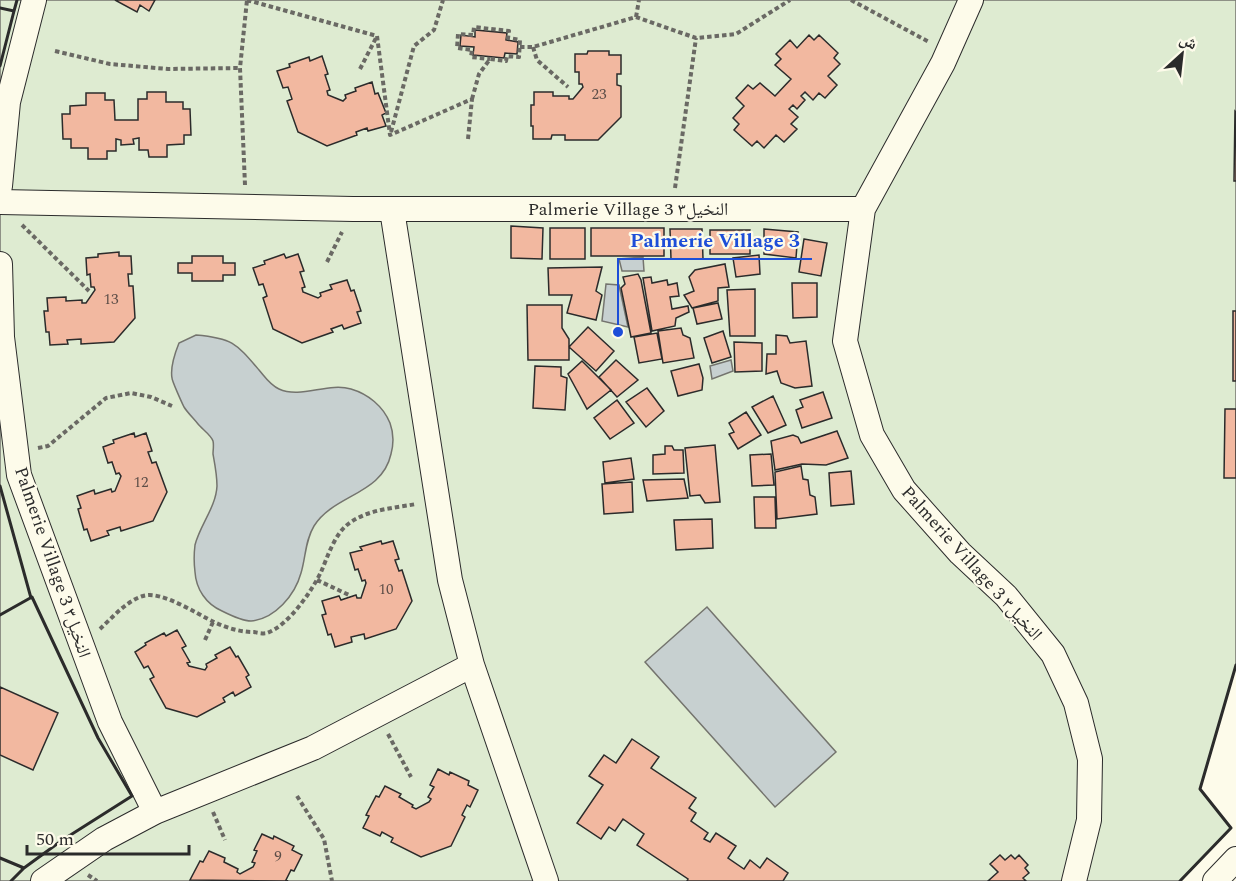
<svg xmlns="http://www.w3.org/2000/svg" width="1236" height="881" font-family="Spectral,'Noto Naskh Arabic',serif">
	<style>
		.green { fill: #deebd1; stroke: #74746e; stroke-width: 1.5 }
		.water { fill: #c7d0d0; stroke: #74746e; stroke-width: 1.5 }
		.building { fill: #f2b8a0; stroke: #2b2b2b; stroke-width: 1.5 }
		.lines { fill: none; stroke-linecap: round; stroke-linejoin: round }
		.minor-casing { stroke: #2b2b2b; stroke-width: 26 }
		.path { stroke: #6a6964; stroke-width: 4; stroke-dasharray: 4.5 3; stroke-linecap: butt }
		.minor { stroke: #fdfbea; stroke-width: 24 }
		.wall { stroke: #2b2b2b; stroke-width: 3 }
		.labels { text-anchor: middle; stroke-width: 4.5; stroke-linejoin: round; paint-order: stroke }
		.number-label { font-size: 15px; fill: #5d4e48 }
		.street-label { font-size: 18px; fill: #2b2b2b; stroke: #fdfbea }
		.leader { fill: none; stroke: #1d4ed8; stroke-width: 2 }
		.callout-dot { fill: #1d4ed8; stroke: #fdfbea; stroke-width: 2 }
		.callout-label { font-size: 20px; text-anchor: middle; font-weight: bold; fill: #1d4ed8; stroke: #fdfbea; stroke-width: 4.5; stroke-linejoin: round; paint-order: stroke }
	</style>
	<rect width="100%" height="100%" fill="#fdfbea"/>
	<path class="green" d="M0 0H1236V665L1200 789 1231 828 1180 881H0Z"/>
	<path class="water" d="M643 257 644 271H622L619 259Z
		M606 284 619 285 628 327 602 321Z
		M196 335C232 338 236 343 259 370 265 377 270 385 279 389 301 399 328 382 351 389 368 394 383 406 390 423 394 434 394 443 391 454 382 495 334 494 314 526 305 541 306 556 301 573 295 595 275 619 251 621 242 621 230 615 222 611 206 604 196 589 195 572 194 564 194 553 195 545 200 525 216 507 217 486 217 475 215 465 213 454 213 450 214 445 213 441 211 435 202 429 198 424 194 419 187 412 184 407 182 403 172 381 172 378 170 367 175 353 179 343Z
		M731 360 733 371 712 379 710 366Z
		M707 607 836 752 775 807 645 662Z"/>
	<path class="building" d="M115 0H155L149 11 140 5 137 12Z
		M475 30 507 33 506 40 518 42 517 54 505 53 504 58 473 55 474 47 460 46 461 35 475 37Z
		M809 35 814 40 819 35 838 53 834 58 840 64 828 76 837 85 825 98 819 93 813 100 805 92 801 96 805 100 797 109 793 105 789 109 798 117 791 124 797 129 784 142 776 135 764 148 757 141 752 146 734 130 739 124 733 118 744 106 736 98 748 85 753 89 760 83 775 96 791 79 775 65 781 59 776 54 790 40 797 48Z
		M588 51H609V55H621V74H617V85L621 86V117L598 140H565V135H552L551 139H533V126H531V105H534V92H553V96H569V99H573L583 87 582 84H579V72H575V54H587Z
		M322 56 328 74 325 75 330 90 327 91 328 95 343 101 346 98 345 95 356 91 355 88 372 82 375 94 378 93 386 113 382 115 386 126 368 131 367 128 356 132 357 135 327 146 298 132 287 101 292 99 288 87 283 88 277 71 290 67 289 64 309 57 310 61Z
		M147 92H166V102H183V109H190L191 135H184V144L167 145V157H149L148 150H139V138L133 139 134 144 121 145V140L116 139V151H107V159H88V148H71V139H63L62 114H70V106L86 105V93H105V100H114L115 120H138V99H147Z
		M1235 111 1236 112V181H1234Z
		M511 226 543 228 542 259 511 258Z
		M550 228H585V259H550Z
		M591 228H664V256H591Z
		M670 229H702L703 259H671Z
		M764 229 798 232 796 258 764 254Z
		M710 230H750V254H710Z
		M804 239 827 243 821 276 799 272Z
		M119 252V256H131L132 274H128L129 286H133L135 318 114 342 81 344V339L67 340 68 344 50 345 49 332H46L44 311H48L47 298 66 297V301L82 300V303H86L95 290 94 287H91L90 274 87 275 86 258 98 257V254Z
		M284 254 286 258 298 254 304 271 300 272 305 287 302 288 303 292 318 298 321 296 320 293 332 289 330 285 347 280 351 291 354 290 361 311 357 312 361 323 344 329 342 325 331 329 333 332 302 343 273 329 263 298 267 296 263 284 259 285 253 268 265 264 264 261Z
		M759 255 760 274 736 277 733 258Z
		M192 256H223V263H235V275H223V281H192V273H178V263H192Z
		M725 264 729 287 718 288V301L692 308 684 295 694 291 689 277 695 270Z
		M602 267 596 291 602 295 596 320 567 313 572 295H549L548 268Z
		M638 274 641 280 651 333 631 337 621 288 625 284 623 277Z
		M651 277 652 283 667 280 668 285 677 283 679 296 670 297 672 309 688 306 689 312 676 318 675 326 652 331 643 278Z
		M792 283H817V317L793 318Z
		M755 289V336H730L727 290Z
		M718 303 722 319 697 324 693 308Z
		M527 305H562V328L569 339V360H528Z
		M1233 311H1236V381H1233Z
		M588 327 614 351 596 371 569 347Z
		M681 328 683 335 690 338 694 358 663 363 658 331Z
		M723 331 731 357 712 363 704 338Z
		M657 333 662 359 639 363 634 337Z
		M776 335 787 336 790 343 806 341 812 386 795 388 781 383 777 371 766 374 767 354H776Z
		M734 342 762 343V371L735 372Z
		M616 360 638 380 617 397 599 377Z
		M582 361 611 390 587 409 568 374Z
		M699 364 703 378 702 390 678 396 671 371Z
		M535 366 561 367V376L567 378 565 410 533 408Z
		M647 388 664 411 646 427 626 402Z
		M823 392 832 418 802 428 796 410 803 407 800 400Z
		M773 396 786 425 768 433 752 407Z
		M617 400 634 423 610 439 594 418Z
		M1225 409H1236V478H1224Z
		M746 412 761 435 738 449 729 434 734 432 729 423Z
		M837 431 848 458 826 465 802 464 775 470 771 441 793 435 798 437 801 443Z
		M134 433 135 437 146 433 152 451 148 452 152 463 156 462 167 492 153 521 121 531 120 527 107 531 109 535 91 541 87 529 84 530 78 509 81 508 77 496 94 490 95 494 111 489 112 492 115 491 121 476 119 473 116 474 112 462 108 463 103 447 114 443 113 440Z
		M715 445 720 502 705 503 700 495 690 496 685 448Z
		M665 446H672L674 450H683L684 473 653 474V455L665 454Z
		M771 454 774 485 752 486 750 455Z
		M631 458 634 479 605 483 603 462Z
		M801 466 803 479 808 480 810 495 815 497 817 514 777 519 775 472Z
		M851 471 854 504 831 506 829 473Z
		M684 479 688 498 647 501 643 480Z
		M632 482 633 512 604 514 602 484Z
		M754 497H775L776 528H755Z
		M712 519 713 548 676 550 674 520Z
		M381 541 382 544 393 541 399 559 395 560 399 571 402 570 412 601 396 629 365 639 364 634 351 637 352 642 335 647 331 634 328 635 322 615 326 614 322 601 339 596 341 600 356 595 357 598H361L366 583 365 580 362 581 358 569 355 570 350 553 362 550 360 547Z
		M177 630 186 646 182 648 190 662 187 663 189 666 205 670 207 667 206 664 217 658 215 655 230 647 236 657 238 656 249 675 246 677 251 687 235 696 233 692 223 698 225 702 197 717 166 708 150 679 154 677 148 666 144 668 135 652 146 645 145 643 164 633 166 636Z
		M0 687 58 713 33 770 0 755Z
		M632 739 659 757 651 768 696 798 689 808 696 813 691 821 708 833 704 839 710 842 716 833 736 846 728 858 744 869 750 860 760 868 767 858 788 873 783 881H687L688 879 637 845 644 834 623 819 615 831 609 827 601 839 577 823 603 785 589 776 604 755 616 763Z
		M438 769 449 775 450 772 469 781 468 785 478 790 470 807 467 805 462 815 465 817 451 846 421 857 391 842 393 838 382 832 380 836 363 828 369 816 366 815 376 796 379 797 385 786 401 794 399 797 413 805 412 807 416 809 429 802 431 799 428 797 434 787 430 785Z
		M262 834 273 839 274 836 294 846 292 850 302 855 294 871 291 870 286 880 288 881 190 880 200 861 203 862 209 851 225 858 224 862 238 869 237 872 240 874 253 867 255 863 252 862 257 851 254 850Z
		M1000 855 1005 860 1011 855 1015 859 1019 855 1028 865 1025 868 1029 873 1023 878 1026 881H988L998 872 990 864Z"/>
	<g class="lines">
		<defs>
			<path id="minor" d="M971 0 943 63 863 209 845 341 872 435 904 490 960 553 1006 596 1053 654 1076 703 1090 759 1089 820 1074 881
				M0 186 8 102 34 0
				M0 202 353 209H863
				M392 210 450 580 472 665 546 881
				M0 264 2 337 19 475 110 722 155 812
				M43 881 104 839 155 812 313 748 472 665
				M1215 881 1236 859"/>
		</defs>
		<use href="#minor" class="minor-casing"/>
		<path class="path" d="M247 0 377 36 390 135 472 99 468 139
			M851 0 929 42
			M636 17 639 0
			M520 47H533L636 17 696 38 736 34 790 0
			M533 47 537 60 568 87
			M55 51 110 64 168 69 240 68
			M360 69 377 36
			M472 99 479 74 490 59 506 61 507 56 519 57 520 40 508 38 509 31 474 27 473 35 458 34 457 48 472 50 471 57 490 59
			M391 132 414 46 434 30 443 0
			M245 185 240 68 247 0
			M675 188 696 38
			M22 225 89 291
			M327 262 342 232
			M38 448 48 446 106 398 131 393 151 397 172 406
			M317 580 349 595
			M100 629C112 618 126 601 143 596 161 590 197 614 214 622 227 628 240 632 254 632 258 633 264 634 267 633 289 625 311 592 321 572 328 556 335 532 351 522 370 509 395 508 416 504
			M205 640 213 622
			M388 734 411 777
			M297 796 324 839 332 881
			M213 812 225 840
			M88 875 97 881"/>
		<use href="#minor" class="minor"/>
		<path class="wall" d="M0 8 14 11 0 66
			M14 11 17 0
			M0 486 31 598
			M0 615 32 597 98 738 132 796 61 841 24 868 0 858
			M11 881 24 868H22
			M1180 881 1231 828 1200 789 1236 665"/>
	</g>
	<g class="labels">
		<g class="number-label">
			<text x="599" y="99">23</text>
			<text x="111" y="304">13</text>
			<text x="141" y="487">12</text>
			<text x="386" y="594">10</text>
			<text x="278" y="861">9</text>
		</g>
		<g class="street-label">
			<text x="628" y="215">Palmerie Village 3 النخيل٣</text>
			<text transform="translate(53 562) rotate(71)" y="6">Palmerie Village 3 النخيل٣</text>
			<text transform="translate(972 563) rotate(48)" y="6">Palmerie Village 3 النخيل٣</text>
		</g>
	</g>
	<path class="leader" d="M618 332L618 259H812"/>
	<circle class="callout-dot" cx="618" cy="332" r="6"/>
	<g class="callout-label">
		<text x="715" y="247">Palmerie Village 3</text>
	</g>
	<g transform="translate(1182 54) rotate(27)" stroke="#fdfbea" stroke-width="4.5" paint-order="stroke">
	<path d="M0-4.5L10 22L0 15L-10 22Z" fill="#2b2b2b"/>
	<text y="-9" font-size="16" font-weight="bold" text-anchor="middle" fill="#2b2b2b">ش</text>
	</g>
	<path d="M27 845v9h162v-9" fill="none" stroke="#2b2b2b" stroke-width="3"/>
	<text x="36" y="845" font-size="18" fill="#2b2b2b" stroke="#fdfbea" stroke-width="4.5" paint-order="stroke">50 m</text>
</svg>
